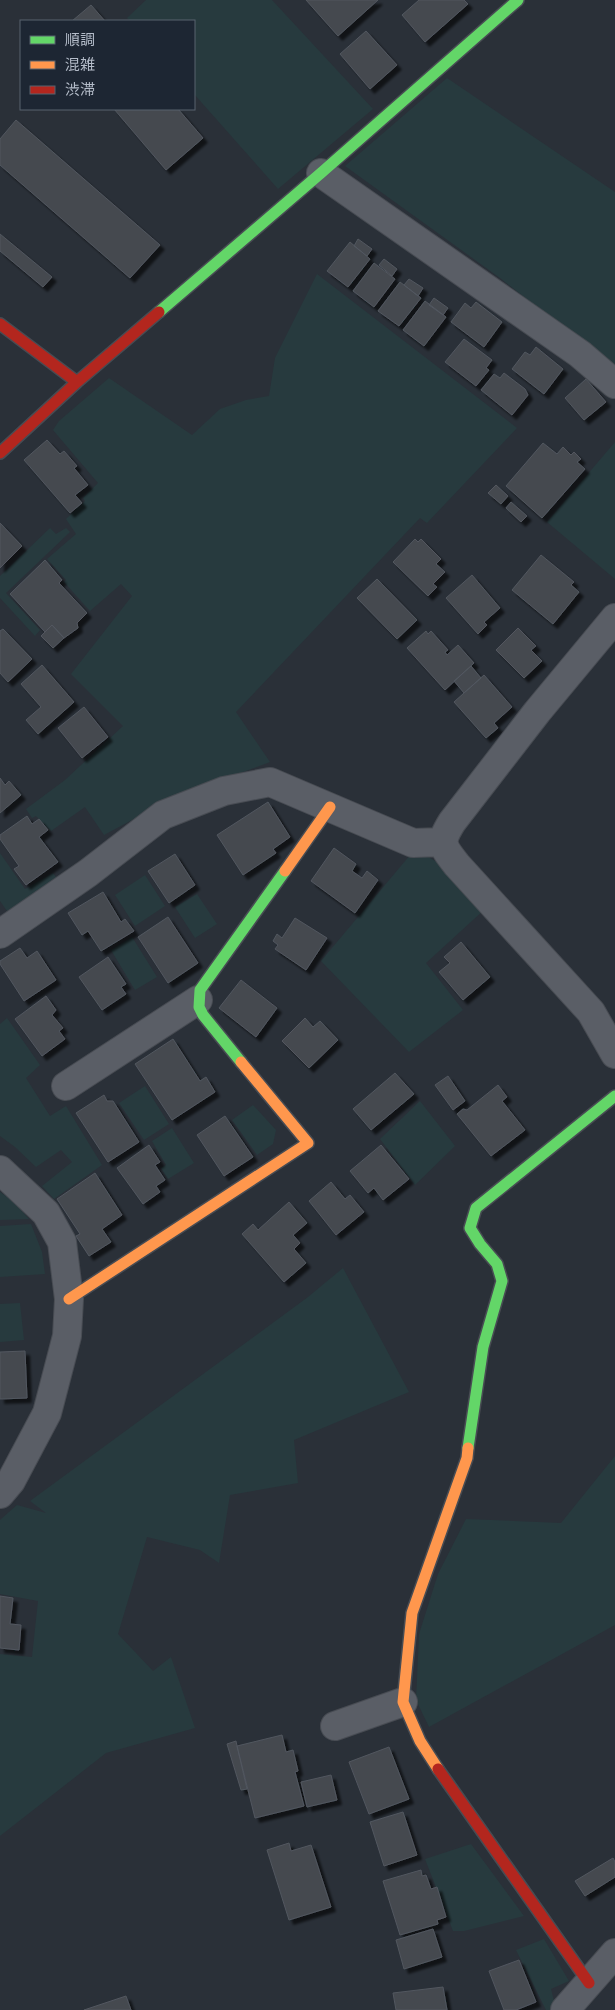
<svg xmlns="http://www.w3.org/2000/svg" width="615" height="2010" font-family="Helvetica,'Noto Sans JP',sans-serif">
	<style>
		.green { fill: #273a3e }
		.building { fill: #444950; stroke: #52575f; filter: url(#shadow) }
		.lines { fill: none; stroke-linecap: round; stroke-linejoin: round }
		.street-casing { stroke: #484c53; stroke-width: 30 }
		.fast-casing { stroke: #484c53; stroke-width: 14 }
		.slow-casing { stroke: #484c53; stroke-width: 14 }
		.jam-casing { stroke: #484c53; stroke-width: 14 }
		.street { stroke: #5a5e66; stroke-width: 28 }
		.fast { stroke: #63d668; stroke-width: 11 }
		.slow { stroke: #ff974d; stroke-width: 11 }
		.jam { stroke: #b3261e; stroke-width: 11 }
	</style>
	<defs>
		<filter id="shadow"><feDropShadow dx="4.5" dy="4.5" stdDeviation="1" flood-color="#0009"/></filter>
	</defs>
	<rect width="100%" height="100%" fill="#2a3038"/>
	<path class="green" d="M146 0H272L373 109 278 189 194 94V21H130L127 18Z
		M447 78 615 192V369L500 278 345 166Z
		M317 274 517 428 427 523 420 518 236 712 270 762 173 798 104 835 85 807 51 831 36 816 32 818 26 809 65 780 123 726 71 674 132 596 121 584 90 611 64 582 66 580 47 559 76 534 66 519 85 501 83 498 98 483 53 430 59 421 109 378 192 435 220 409 246 400 269 396 275 358Z
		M615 442V579L547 522Z
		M50 528 56 534 66 528 70 532 6 593 40 630 35 636 0 598V576Z
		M0 853 25 889 53 873 58 880 36 896 7 911 0 901Z
		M422 853 440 864 485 909 426 963 463 1010 409 1052 321 961 411 854Z
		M145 875 165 906 135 926 115 895Z
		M197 894 217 924 195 938 175 907Z
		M132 937 157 977 135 990 111 950Z
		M7 1018 40 1065 26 1078 50 1116 66 1106 102 1165 54 1199 42 1186 72 1162 61 1150 36 1167 15 1147 0 1136V1024Z
		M145 1086 169 1124 144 1140 119 1103Z
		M420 1101 455 1146 415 1185 380 1139Z
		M253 1105 276 1130 273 1144 257 1155 232 1120Z
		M172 1128 194 1163 168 1179 161 1168 166 1165 152 1141Z
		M0 1192 13 1201 29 1219 0 1220Z
		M31 1224 42 1252 45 1274 0 1277V1226Z
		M343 1268 409 1392 294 1440 298 1483 230 1495 219 1563 200 1550 147 1537 118 1634 153 1671 171 1657 195 1728 106 1753 0 1836V1654L32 1657 38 1601 0 1594V1520L17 1505 46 1513 30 1501 308 1297Z
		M20 1303 24 1340 0 1342V1304Z
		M615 1456V1625L429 1727 416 1700 419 1634 438 1574 466 1519 561 1523Z
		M471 1844 524 1916 464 1931H453L425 1859Z
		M544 1939 569 1981 551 1989 555 2005 550 2010H546L516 1950Z"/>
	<path class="building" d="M306 0H378L338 36Z
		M419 0H464L468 4 425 42 402 15Z
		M91 5 105 21H72Z
		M366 31 397 65 370 89 340 54Z
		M114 109H178L203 138 166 170Z
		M16 120 160 245 130 278 0 165V139Z
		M0 234 52 277 43 287 0 251Z
		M358 239 372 249 367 256 354 246Z
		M350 242 370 259 348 287 327 271Z
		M384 259 397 269 392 276 379 265Z
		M374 263 395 279 374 307 353 291Z
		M409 279 423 288 418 296 404 285Z
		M400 282 421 298 399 326 378 311Z
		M434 298 448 308 443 315 429 305Z
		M425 301 446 317 424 346 403 330Z
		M476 302 502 322 484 347 451 322 465 303 471 308Z
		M464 339 492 360 486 368 489 370 476 386 445 362Z
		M536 347 563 369 544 394 512 369 525 352 530 355Z
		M504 373 525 389 528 395 512 415 481 390 494 374 500 378Z
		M586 379 606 402 584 420 565 398Z
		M47 440 60 454 64 451 77 466 74 468 88 485 75 495 82 503 70 513 24 460Z
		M543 443 557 454 563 447 571 455 574 452 581 459 577 462 585 469 542 518 506 486Z
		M496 485 508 496 501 504 488 493Z
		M511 502 527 516 521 522 506 508Z
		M0 523 22 546 0 568Z
		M415 539 418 542 421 539 441 559 436 564 445 572 433 584 437 587 428 596 393 562Z
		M541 555 574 582 571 585 579 592 553 624 512 590Z
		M45 560 62 580 59 583 87 613 77 623 78 628 64 638 52 625 45 632 10 594Z
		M472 575 500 608 484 622 487 625 478 634 446 598Z
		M377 579 417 620 397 639 357 598Z
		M52 625 64 638 53 648 41 636Z
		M518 628 536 646 531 650 542 661 524 678 496 650Z
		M3 629 32 659 8 682 0 673V631Z
		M426 631 428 634 431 631 448 650 445 652 447 655 458 645 474 663 445 690 407 648Z
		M42 665 74 702 38 734 26 720 41 707 21 684Z
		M471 666 481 678 464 693 454 681Z
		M484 675 512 707 494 723 498 728 486 738 454 702Z
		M84 707 108 737 82 758 58 728Z
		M0 778 5 785 9 781 21 795 0 813Z
		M268 802 290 837 273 849 276 853 243 875 217 835Z
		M27 816 32 824 39 819 48 830 39 837 58 862 26 885 14 869 19 866 0 839V835Z
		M334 848 356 864 352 871 362 878 367 871 378 880 355 913 311 881Z
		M175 854 195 885 169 903 148 871Z
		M103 892 121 922 125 919 134 931 101 951 88 931 82 935 68 913Z
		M168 917 198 963 168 983 138 937Z
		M295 918 327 938 306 970 275 949 278 945 273 941 277 934 282 938Z
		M461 942 490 977 463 1000 439 972 450 963 444 957Z
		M20 948 27 958 37 951 56 980 24 1001 0 964V961Z
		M108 957 126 984 121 987 126 994 102 1010 79 977Z
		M241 980 277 1008 256 1037 219 1008Z
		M46 996 56 1010 52 1015 63 1028 59 1031 65 1039 42 1056 15 1019Z
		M305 1018 313 1027 320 1021 338 1040 309 1068 282 1041Z
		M173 1039 200 1081 206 1077 215 1092 172 1120 135 1064Z
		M395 1073 414 1094 371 1130 353 1109Z
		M448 1076 465 1101 453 1110 435 1085Z
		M498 1085 507 1097 502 1101 525 1130 491 1156 457 1114 463 1109 467 1110Z
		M104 1095 107 1101H113L139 1142 108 1162 76 1113Z
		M225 1116 253 1157 224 1176 197 1135Z
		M149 1145 160 1162 155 1165 165 1180 156 1186 160 1192 143 1204 117 1168Z
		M381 1145 409 1179 383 1200 374 1188 368 1193 350 1171Z
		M95 1173 122 1215 102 1229 111 1242 89 1256 76 1236 80 1234 57 1199Z
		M331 1182 345 1199 350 1195 364 1212 336 1235 309 1201Z
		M289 1202 307 1223 293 1235 300 1243 294 1249 306 1263 284 1282 242 1234 253 1224 258 1230Z
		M25 1351 27 1398 0 1399V1352Z
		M0 1596 13 1598 10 1624 21 1625 19 1650 0 1648Z
		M282 1735 286 1752 293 1750 298 1771 295 1772 304 1806 255 1818 237 1746Z
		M236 1741 237 1746 247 1789 241 1790 227 1744Z
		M389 1747 409 1799 369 1814 349 1762Z
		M331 1775 337 1800 307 1807 301 1782Z
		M403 1812 417 1855 384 1866 370 1822Z
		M289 1843 291 1851 311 1845 331 1907 289 1920 267 1850Z
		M613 1858 615 1862V1877L585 1896 575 1881Z
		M421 1870 422 1876 426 1875 431 1889 437 1887 446 1917 437 1920 438 1924 400 1935 383 1881Z
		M433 1929 442 1957 404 1969 396 1940Z
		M519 1960 536 2002 516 2010H504L489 1971Z
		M443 1987 447 2010H396L393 1993Z
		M126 1996 131 2010H84Z"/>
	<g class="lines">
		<defs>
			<path id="street" d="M321 173 580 354 615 384
				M615 618 537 712 452 822C439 843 442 846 457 865L591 1012 615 1054
				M0 934 88 873 163 815 224 791 270 782 413 843 443 842
				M66 1086 198 1000
				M0 1170 46 1213 62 1242 69 1299 67 1336 47 1413 11 1481 0 1494
				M335 1726 403 1702
				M565 2010 615 1953"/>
			<path id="fast" d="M159 312 321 173 518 0
				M241 1062 203 1015 199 1007 200 990 285 871
				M468 1448 483 1347 502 1281 497 1264 480 1244 470 1228 476 1208 615 1096"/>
			<path id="slow" d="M285 871 330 807
				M69 1299 308 1143 241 1062
				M438 1769 420 1741 403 1702 412 1613 467 1458 468 1448"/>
			<path id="jam" d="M0 324 77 382
				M0 453 77 382 159 312
				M438 1769 589 1983"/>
		</defs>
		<use href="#street" class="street-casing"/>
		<use href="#fast" class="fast-casing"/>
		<use href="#slow" class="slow-casing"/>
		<use href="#jam" class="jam-casing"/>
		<use href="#street" class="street"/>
		<use href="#fast" class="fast"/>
		<use href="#slow" class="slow"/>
		<use href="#jam" class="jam"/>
	</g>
	<rect x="20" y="20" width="175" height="90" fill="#1d2633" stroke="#59626f"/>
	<rect x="30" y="36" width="25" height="8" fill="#63d668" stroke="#59626f"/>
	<text x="65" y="45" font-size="15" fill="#b4bcc9">順調</text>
	<rect x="30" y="61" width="25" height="8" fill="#ff974d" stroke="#59626f"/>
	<text x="65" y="70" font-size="15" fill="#b4bcc9">混雑</text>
	<rect x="30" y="86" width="25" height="8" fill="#b3261e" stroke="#59626f"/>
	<text x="65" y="95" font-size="15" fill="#b4bcc9">渋滞</text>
</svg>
